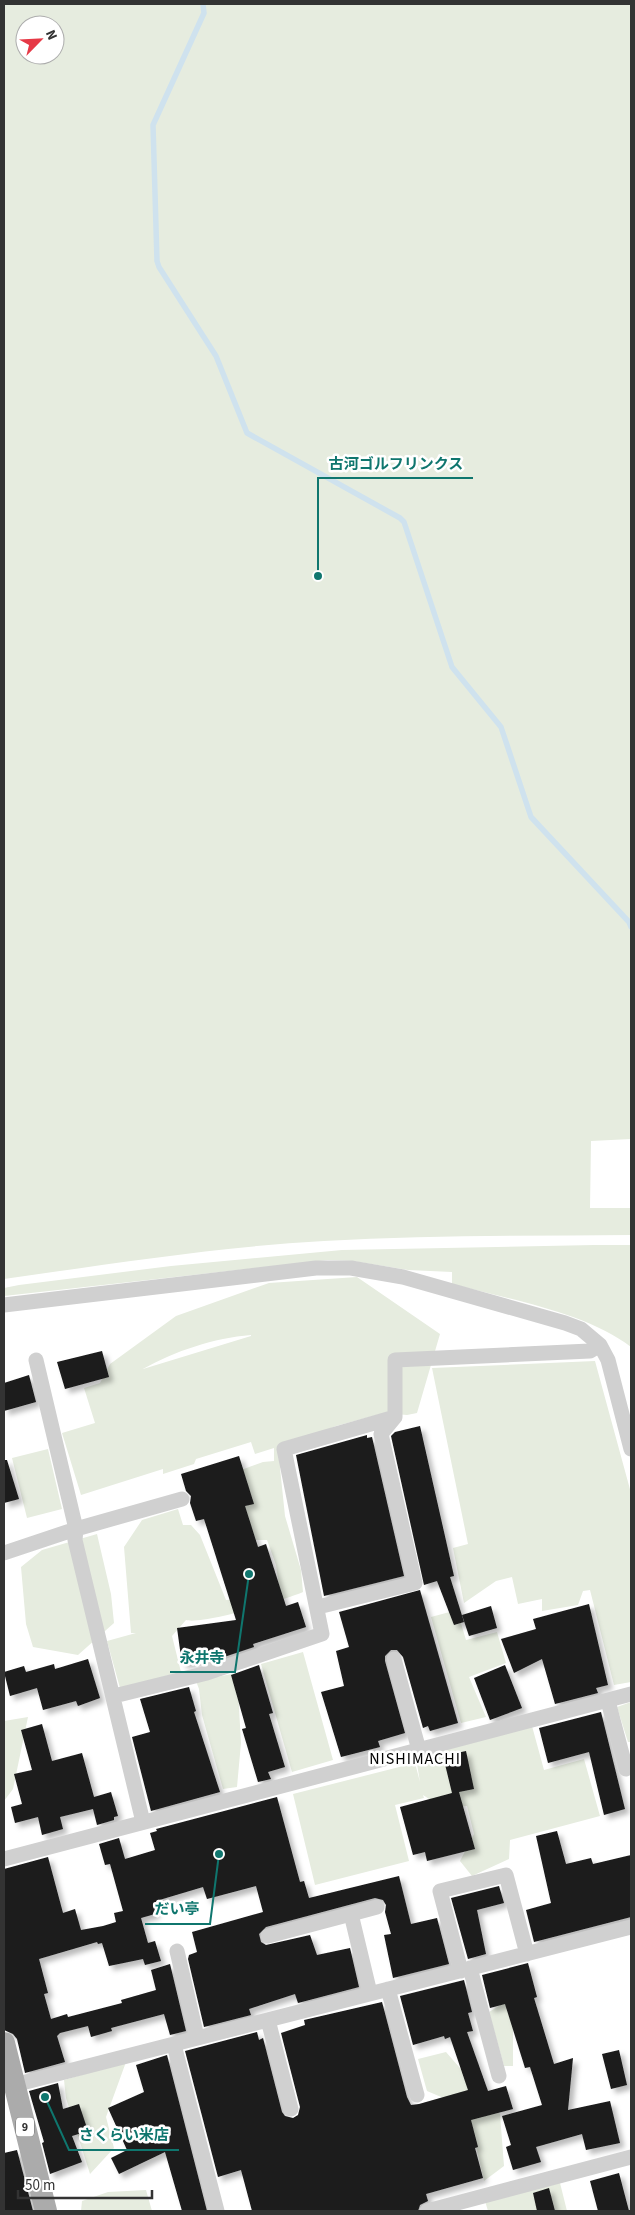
<svg xmlns="http://www.w3.org/2000/svg" width="635" height="2215" font-family="'Source Sans 3','Noto Sans JP',sans-serif">
	<style>
		.green { fill: #e6ecdf; fill-rule: evenodd }
		.lines { fill: none; stroke-linecap: round; stroke-linejoin: round }
		.stream { stroke: #cfe2ee; stroke-width: 5.5 }
		.building { fill: #1a1a1a; filter: url(#shadow) }
		.street { stroke: #d0d0d0; stroke-width: 15 }
		.primary { stroke: #ababab; stroke-width: 22 }
		.labels { text-anchor: middle; stroke-width: 5; stroke-linejoin: round; paint-order: stroke }
		.shield { fill: #fff; stroke: #707070; stroke-width: 1 }
		.shield-label { font-size: 12px; font-weight: bold; fill: #333 }
		.quarter-label { font-size: 16px; letter-spacing: 1px; fill: #000; stroke: #fff }
		.leader { fill: none; stroke: #0f766e; stroke-width: 2 }
		.callout-dot { fill: #0f766e; stroke: #fff; stroke-width: 2 }
		.callout-label { font-size: 15px; text-anchor: middle; font-weight: bold; fill: #0f766e; stroke: #fff; stroke-width: 5; stroke-linejoin: round; paint-order: stroke }
	</style>
	<defs>
		<filter id="shadow"><feDropShadow dx="4.5" dy="4.5" stdDeviation="2.5" flood-color="#0004"/></filter>
	</defs>
	<rect width="100%" height="100%" fill="#fff"/>
	<path class="green" d="M4 4H631V1139L591 1141 590 1208H631V1235C529 1236 426 1235 324 1241 217 1247 110 1264 4 1279ZM25 25H55V55H25Z
		M594 1245H631V1347C586 1312 507 1299 452 1284V1272L408 1270 353 1261 328 1260 4 1296V1288L19 1285 171 1266 342 1250Z
		M357 1277 440 1334 417 1413 407 1415 384 1413 336 1426 303 1439 280 1468 285 1516 301 1570 303 1592C285 1600 202 1625 186 1620L172 1636 181 1672 120 1688 107 1641 136 1633H131L124 1547 142 1520 178 1509 183 1525H191L200 1535 226 1600 251 1599 279 1587 276 1565 267 1540H244L236 1522 246 1505 241 1470 263 1462 274 1461V1448L255 1454 251 1442 196 1459 194 1464 163 1474V1469L81 1495 62 1433 95 1423 84 1388 100 1383 110 1364 176 1316 269 1283ZM251 1335V1336L143 1369C175 1351 214 1338 251 1335Z
		M595 1361 631 1493V1682L614 1685 590 1590 583 1591 578 1605 542 1611V1599L518 1604 512 1577 496 1581 464 1603 453 1548 468 1544 432 1368Z
		M48 1449 62 1509 27 1518 12 1458Z
		M97 1534 111 1594 114 1623 78 1655 33 1647 26 1624 21 1567 42 1550Z
		M457 1610 466 1640 497 1632 506 1663 469 1677 486 1717 461 1723 431 1617Z
		M303 1652 333 1760 292 1772 261 1664Z
		M237 1673 241 1743 237 1787 223 1789 202 1715 199 1689 196 1681Z
		M631 1702V1742H628L617 1707Z
		M28 1717 13 1789 4 1801V1721Z
		M532 1726 544 1770 584 1759 600 1816 510 1840 509 1859 472 1876 460 1861 474 1834 467 1806 443 1808 423 1795 424 1798 395 1805 409 1861 315 1885 293 1794 415 1763 420 1782 416 1758Z
		M513 1997V2066H504L489 2012Z
		M446 2052 500 2114 504 2166 484 2181 467 2108 427 2091 418 2059Z
		M126 2062 106 2117 114 2148 90 2174 66 2098 64 2080Z
		M560 2183 567 2211H488L485 2201Z
		M146 2190 152 2211H81L82 2201 108 2192Z"/>
	<g class="lines">
		<path class="stream" d="M203 4 204 13 153 125 157 261 159 267 216 356 247 433 400 518 404 522 452 667 501 727 531 817 629 922 631 927"/>
	</g>
	<path class="building" d="M102 1351 109 1377 65 1389 57 1362Z
		M29 1375 36 1402 4 1411V1383Z
		M420 1426 454 1576 450 1577 464 1622 454 1625 437 1581 424 1585 391 1436 395 1432Z
		M367 1435V1438L372 1437 404 1576 324 1596 296 1455Z
		M239 1456 254 1504 245 1506 258 1547 266 1544 286 1606 298 1602 306 1627 253 1644 254 1647 221 1658 182 1664 177 1628 236 1620 204 1519 196 1521 190 1503 191 1496 186 1491 181 1474Z
		M4 1460H7L19 1499 4 1503Z
		M420 1590 458 1723 430 1731 428 1726 423 1728 403 1657 397 1650H391L385 1656V1661L405 1733 378 1741 380 1747 341 1757 321 1692 344 1686 336 1651 349 1647 339 1612Z
		M589 1604 608 1685 596 1688 598 1693 555 1704 542 1659 514 1673 501 1639 536 1629 533 1619Z
		M491 1606 497 1628 469 1636 462 1615Z
		M88 1659 100 1698 78 1706 76 1701 43 1710 37 1688 10 1696 4 1672 24 1666 26 1672 54 1664 55 1669Z
		M259 1665 273 1713 269 1714 285 1767 268 1772 271 1779 258 1782 242 1729 246 1728 231 1675Z
		M505 1665 522 1708 490 1720 474 1678Z
		M189 1687 196 1711 194 1712 220 1792 151 1811 132 1737 150 1732 140 1699Z
		M601 1712 625 1809 604 1815 589 1752 548 1763 539 1728Z
		M42 1724 52 1761 82 1753 94 1797 111 1792 118 1816 114 1817V1820L97 1825 93 1809 60 1817 63 1829 42 1835 38 1817 15 1823 11 1807 22 1804 14 1774 32 1770 21 1730Z
		M466 1751 474 1789 459 1792 475 1849 427 1861 425 1852 413 1855 400 1807 452 1793 443 1756Z
		M277 1797 300 1882 304 1881 309 1898 399 1876 411 1924 437 1918 449 1964 393 1978 384 1935 391 1934 385 1912 386 1905 383 1900 375 1898 266 1927 259 1934 261 1942 266 1945 310 1935 317 1955 350 1948 359 1987 298 2003 295 1994 249 2009 251 2015 204 2027 188 1959 189 1955 197 1952 192 1932 263 1912 256 1886 207 1899 203 1887 156 1901 155 1914 141 1918 148 1943 155 1941 161 1961 145 1965 143 1959 109 1966 102 1943 98 1944 97 1942 39 1959 48 1993 44 1994 51 2019 67 2014 68 2017 122 2003 121 2000 156 1990 151 1970 170 1964 186 2031 170 2035 164 2014 111 2028 112 2031 91 2037 88 2026 60 2033 57 2036 65 2062 25 2073 17 2039 13 2034 4 2030V1869L48 1857 63 1913 75 1909 81 1930 103 1926 116 1922 114 1913 123 1911 110 1864 105 1865 99 1844 119 1838 125 1859 155 1850 150 1833 157 1831 156 1829Z
		M557 1831 566 1864 591 1858 593 1864 631 1855V1917L534 1942 526 1910 551 1903 536 1836Z
		M499 1886 504 1903 477 1910 486 1954 468 1959 451 1898Z
		M528 1963 537 1997 534 1998 554 2064 573 2058 568 2110 610 2101 620 2143 586 2150 582 2134 536 2147 541 2162 513 2170 506 2147 511 2145 502 2116 542 2105 530 2067 525 2068 505 2004 490 2008 482 1975Z
		M464 1980 472 2012 468 2013 473 2031 467 2032 488 2091 506 2086 513 2109 471 2120 478 2147 475 2148 483 2178 426 2194 428 2201 420 2205 418 2211H252L241 2170 218 2177 185 2051 257 2032 259 2040 263 2038 282 2112 285 2116 293 2118 298 2115 300 2107 281 2033 305 2025 304 2020 382 2002 407 2097 411 2105 419 2104 468 2090 450 2037 445 2039 444 2036 413 2045 400 1996Z
		M619 2050 627 2085 611 2089 602 2054Z
		M167 2055 207 2211H182L165 2152 119 2174 111 2158 127 2150 108 2108 144 2092 136 2065Z
		M58 2083 63 2109 79 2104 88 2131 72 2136 82 2162 50 2174 42 2143 44 2142 29 2091Z
		M17 2150 33 2211H4V2153Z
		M619 2173 629 2211H598L590 2181Z
		M549 2188 555 2211H537L533 2193Z"/>
	<g class="lines">
		<path class="street" d="M4 1305 316 1268H351L403 1277 565 1323 581 1329 600 1345 608 1360 631 1449
			M36 1360 76 1529 75 1540 143 1822
			M4 1553 76 1529 182 1499
			M318 1607 415 1583 381 1434 395 1417V1360L590 1351 600 1345
			M394 1659 419 1750
			M114 1696 207 1673 322 1634 284 1449 395 1417
			M608 1701 626 1769
			M4 1859 631 1694
			M351 1914 377 1907
			M268 1936 351 1914 370 1993
			M177 1951 197 2037
			M470 1968 499 2076
			M461 1971 440 1891 506 1875 527 1954
			M388 1989 417 2095
			M268 2020 291 2109
			M174 2045 217 2211
			M14 2085 631 1927
			M427 2211 631 2157"/>
		<path class="primary" d="M4 2043 46 2211"/>
	</g>
	<g class="labels">
		<rect class="shield" x="16" y="2117.5" width="18" height="19" rx="4"/>
		<g class="shield-label">
			<text x="25" y="2131">9</text>
		</g>
		<g class="quarter-label">
			<text x="415" y="1764">NISHIMACHI</text>
		</g>
	</g>
	<path class="leader" d="M318 576L318 478H473M249 1574L235 1672H170M219 1854L210 1924H145M45 2097L69 2150H179"/>
	<g class="callout-dot">
		<circle cx="318" cy="576" r="5"/>
		<circle cx="249" cy="1574" r="5"/>
		<circle cx="219" cy="1854" r="5"/>
		<circle cx="45" cy="2097" r="5"/>
	</g>
	<g class="callout-label">
		<text x="396" y="469">古河ゴルフリンクス</text>
		<text x="202" y="1663">永井寺</text>
		<text x="177" y="1914">だい亭</text>
		<text x="124" y="2140">さくらい米店</text>
	</g>
	<rect width="635" height="2215" fill="none" stroke="#333333" stroke-width="10"/>
	<g transform="translate(40 40) rotate(66)"><circle r="24" fill="#ffffff" stroke="#adadad"/>
	<path d="M0-4L9 19L0 12L-9 19Z" fill="#e63946"/>
	<text y="-8" font-size="14" font-weight="bold" text-anchor="middle" fill="#333333">N</text>
	</g>
	<path d="M18 2190v8h134v-8" fill="none" stroke="#333333" stroke-width="2.5"/>
	<text x="25" y="2190" font-size="15" fill="#333333" stroke="#ffffff" stroke-width="4" paint-order="stroke">50 m</text>
</svg>
